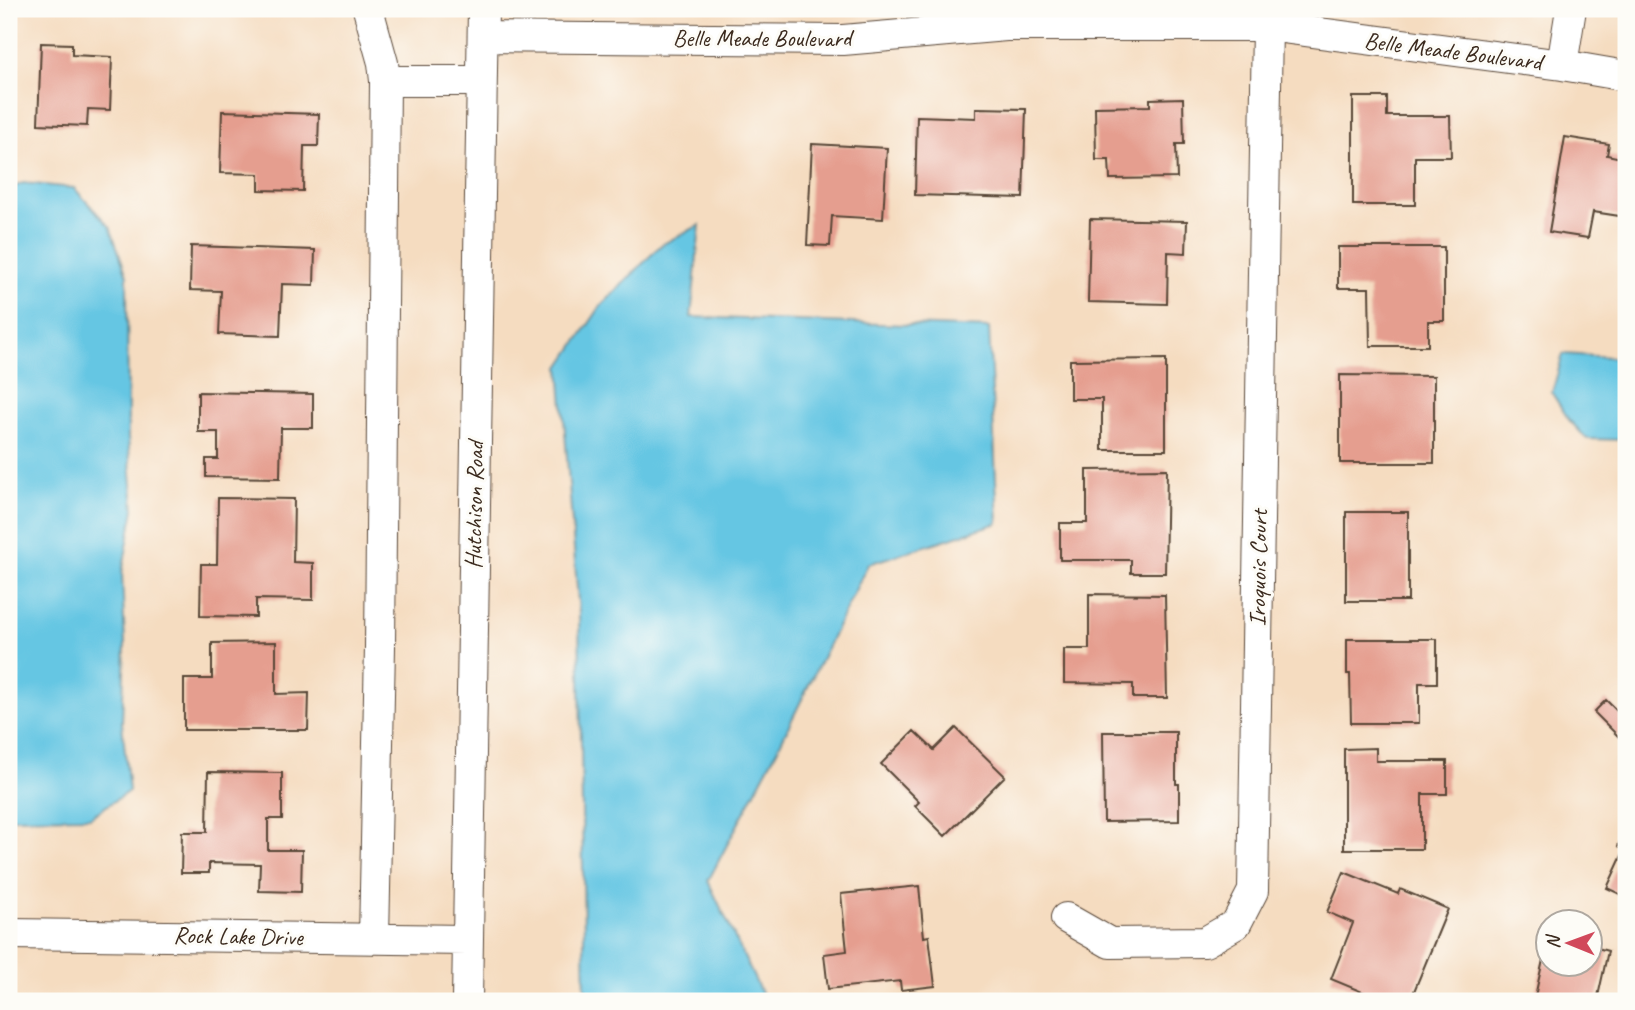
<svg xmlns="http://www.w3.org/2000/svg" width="1635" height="1010" font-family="Caveat,sans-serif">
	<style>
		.water { fill: #65c6e3; stroke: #507880; stroke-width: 2 }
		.building { fill: #e59e8f }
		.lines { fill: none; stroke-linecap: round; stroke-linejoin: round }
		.minor-casing { stroke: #574536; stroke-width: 32 }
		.minor { stroke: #fff; stroke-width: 30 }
		.labels { text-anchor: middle; stroke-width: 6; stroke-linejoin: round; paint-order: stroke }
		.street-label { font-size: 24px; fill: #3b2a1e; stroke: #fdfcf7 }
	</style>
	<rect width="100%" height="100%" fill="#fdfcf7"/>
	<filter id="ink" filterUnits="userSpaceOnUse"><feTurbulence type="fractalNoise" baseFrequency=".0143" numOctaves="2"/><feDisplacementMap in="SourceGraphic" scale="14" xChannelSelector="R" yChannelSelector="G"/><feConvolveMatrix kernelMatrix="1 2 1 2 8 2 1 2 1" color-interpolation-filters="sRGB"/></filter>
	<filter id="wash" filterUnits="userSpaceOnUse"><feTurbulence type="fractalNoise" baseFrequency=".00686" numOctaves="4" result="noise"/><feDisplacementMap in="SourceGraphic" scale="28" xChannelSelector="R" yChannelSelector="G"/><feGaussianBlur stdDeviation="1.57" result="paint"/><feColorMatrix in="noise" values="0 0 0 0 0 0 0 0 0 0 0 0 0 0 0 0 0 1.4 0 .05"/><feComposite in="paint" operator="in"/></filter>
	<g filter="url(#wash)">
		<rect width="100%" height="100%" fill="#f5dcc0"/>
		<path class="water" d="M23 183 74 188 110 227 127 276 128 437 134 509 122 573 125 645 122 723 129 791 90 817 9 818V189Z
			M700 225 691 317 989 328 998 523 868 564 778 748 708 881 765 1001H585L579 614 560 367 601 306 661 245Z
			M1563 354 1626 358V440L1587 439 1569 420 1552 393Z"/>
		<g id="blocks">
			<path class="building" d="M41 43 72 44V55L112 57 110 110 88 109 87 126 38 124Z
				M1353 97H1387V116H1450L1451 157H1415V205H1353Z
				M1183 98 1184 144H1176L1177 178 1110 179 1109 160H1096L1095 107 1150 106V99Z
				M976 108 1026 109 1023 198 915 195 917 116 976 118Z
				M222 111 319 114 318 146H304L303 191 259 190V174L220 173Z
				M1565 137 1609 144 1607 155 1626 159V217L1593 212 1588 238 1549 232Z
				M812 144 887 148 883 219 832 216 830 246 807 245Z
				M1090 219 1187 221 1186 253 1168 252 1167 304 1088 302Z
				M191 246 315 250 314 285 282 284 280 336 219 334 221 291 190 290Z
				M1338 247H1444V321H1428V346H1370L1369 288H1338Z
				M1166 359V450H1102V399H1070V360Z
				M1340 375 1434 376V463H1340Z
				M198 392 313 394V428H281L280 478 206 477V459H218V432H198Z
				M1167 469 1165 573H1131V560H1060V523H1087V470Z
				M218 498 294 499 293 562 313 563V600L256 599V617L200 616 201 564H217Z
				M1346 512H1408V601H1346Z
				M1089 594 1165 595 1167 698H1133V684L1064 683V649H1089Z
				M1347 639H1437V683H1419V723H1351L1350 674H1347Z
				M276 642V694L309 693 308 730H184V679H212V643Z
				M1606 700 1626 720V744L1594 712Z
				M956 728 1005 776 945 836 915 806 919 802 881 764 914 731 934 750Z
				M1103 732H1176V784H1179V821L1104 822Z
				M1376 748V761H1447V794H1422V849H1344V749Z
				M208 772 282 773V819H268V850H302L301 892 259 891 260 864 209 863V873H181L182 832H207Z
				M1626 828V897L1607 888 1625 849 1618 846Z
				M1344 872 1398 894 1400 889 1448 909 1410 1001H1384L1331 979 1353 923 1327 912Z
				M919 886 924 937 929 936 935 986 901 990 900 981 828 989 824 954 847 951 841 894Z
				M1590 946 1608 951 1597 1001H1534L1543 960 1548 961V964H1590Z"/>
		</g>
	</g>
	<g filter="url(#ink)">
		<use href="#blocks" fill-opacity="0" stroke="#574536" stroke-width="2"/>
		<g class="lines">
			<defs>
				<path id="minor" d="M368 9 383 63 385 81 380 647 374 938
					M483 37 843 40 1006 26H1267L1562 65 1626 76
					M1562 65 1571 9
					M385 81H481
					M1066 918 1110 943 1205 942 1236 924 1253 891 1267 26
					M9 934 467 940
					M467 1001 483 9"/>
			</defs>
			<use href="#minor" class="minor-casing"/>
			<use href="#minor" class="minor"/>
		</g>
	</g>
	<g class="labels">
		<g class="street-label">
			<text x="762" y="46">Belle Meade Boulevard</text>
			<text transform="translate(1453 51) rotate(7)" y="8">Belle Meade Boulevard</text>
			<text transform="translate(474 505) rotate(-89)" y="8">Hutchison Road</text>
			<text transform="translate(1258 568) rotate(-89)" y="8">Iroquois Court</text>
			<text transform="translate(238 936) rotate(1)" y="8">Rock Lake Drive</text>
		</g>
	</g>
	<rect width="1635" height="1010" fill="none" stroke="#fdfcf7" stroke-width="35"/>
	<g transform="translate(1569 943) rotate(271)"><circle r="33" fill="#fdfcf7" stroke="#afa8a0" stroke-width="2"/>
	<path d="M0-5L12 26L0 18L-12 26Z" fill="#d1495b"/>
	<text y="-10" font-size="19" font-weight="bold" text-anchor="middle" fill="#3b2a1e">N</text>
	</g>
</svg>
